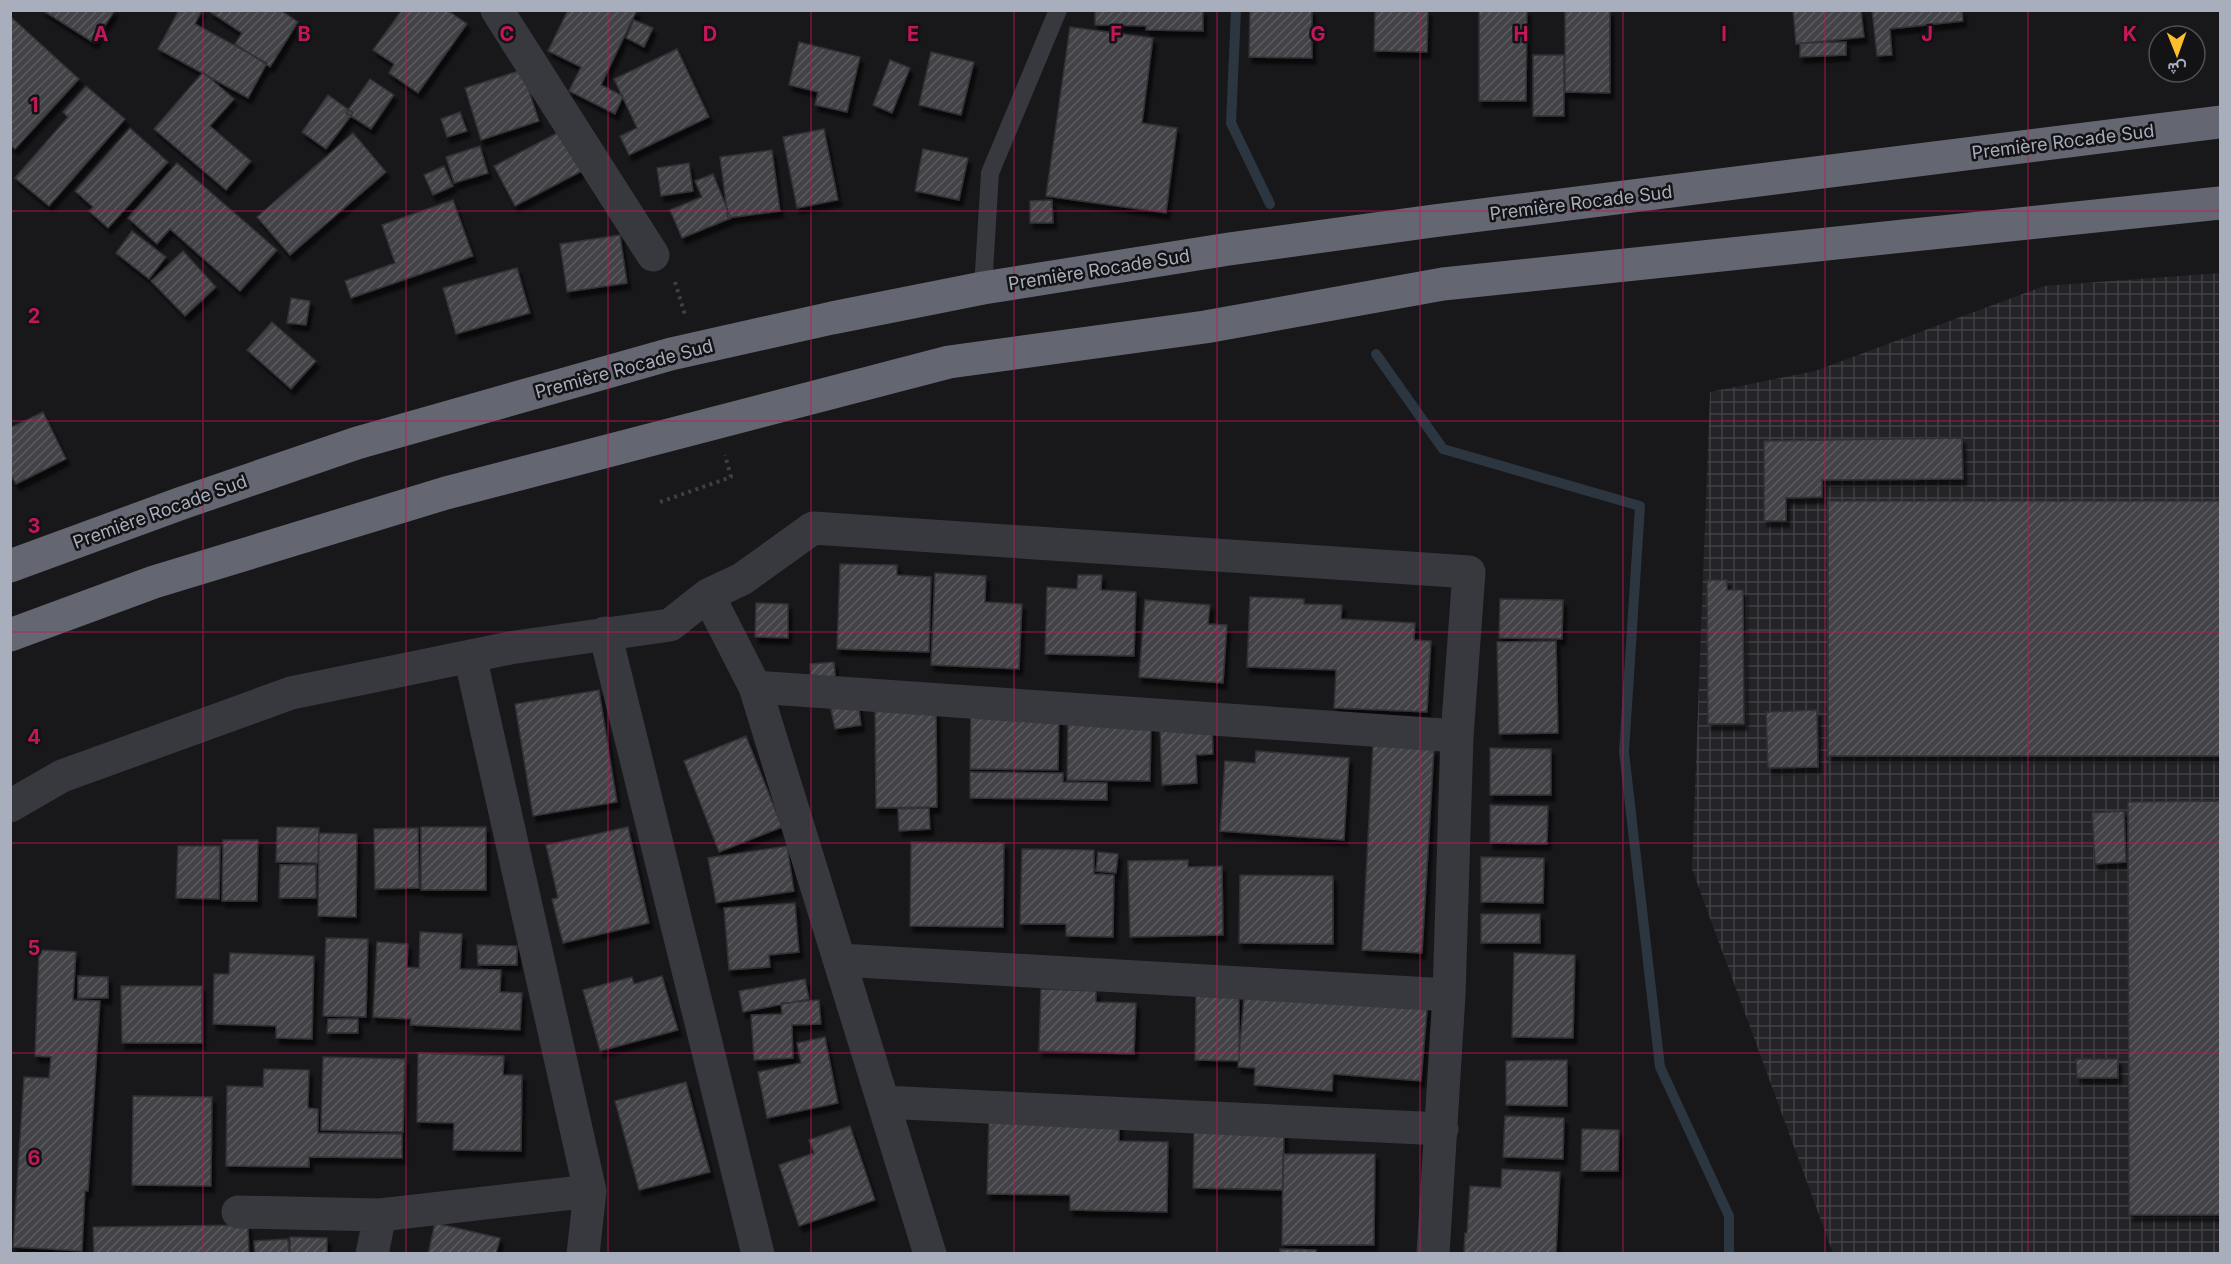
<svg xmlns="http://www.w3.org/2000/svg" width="2231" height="1264" font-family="Inter,Vazirmatn,sans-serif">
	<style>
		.industrial { fill: url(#industrial-grid) }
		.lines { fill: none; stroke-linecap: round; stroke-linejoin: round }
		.stream { stroke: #2c3640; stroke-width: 10 }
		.building { fill: url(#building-hatch); stroke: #323136; stroke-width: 1.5; filter: url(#shadow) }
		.path { stroke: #3e4047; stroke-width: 4; stroke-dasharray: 3 4.5; stroke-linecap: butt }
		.lane { stroke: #38393f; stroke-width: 18 }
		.street { stroke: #38393f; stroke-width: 33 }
		.highway { stroke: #646771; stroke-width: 33 }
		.grid { fill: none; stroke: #c2185b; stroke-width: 1.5; stroke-opacity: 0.55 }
		.labels { text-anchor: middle; stroke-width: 5; stroke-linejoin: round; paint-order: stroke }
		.street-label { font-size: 18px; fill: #a8aebb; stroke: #131215 }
		.grid-label { font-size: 20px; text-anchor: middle; font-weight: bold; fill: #c2185b; stroke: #131215; stroke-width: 5; stroke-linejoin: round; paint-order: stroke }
	</style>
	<defs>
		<pattern id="industrial-grid" width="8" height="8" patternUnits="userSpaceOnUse" patternTransform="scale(1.5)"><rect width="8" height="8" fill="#242327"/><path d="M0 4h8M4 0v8" fill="none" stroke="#414044"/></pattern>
		<pattern id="building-hatch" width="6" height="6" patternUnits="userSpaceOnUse" patternTransform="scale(1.5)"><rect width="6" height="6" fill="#424247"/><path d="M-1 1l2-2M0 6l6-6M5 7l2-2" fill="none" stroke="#5a5b60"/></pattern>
		<filter id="shadow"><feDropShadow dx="3.5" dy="6" stdDeviation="1.5" flood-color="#0009"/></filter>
	</defs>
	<rect width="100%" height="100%" fill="#18171a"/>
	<path class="industrial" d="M2220 273V1253H1833L1692 869 1710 392 1815 371 2044 286Z"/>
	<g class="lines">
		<path class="stream" d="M1236 10 1231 123 1270 204
			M1376 354 1443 449 1640 506 1624 752 1660 1067 1729 1216V1254"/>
	</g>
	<path class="building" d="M42 10H115L94 43Z
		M179 10H202L195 24 267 63 248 98 158 49Z
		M211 10H280L298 22 270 67 235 44 242 33 210 12Z
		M402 10H447L467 24 418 93 389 73 394 64 373 50Z
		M568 10H637L601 85 623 96 615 114 569 91 581 67 548 51Z
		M1095 10H1203V31L1146 30V26L1095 25Z
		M1250 10H1312V58L1249 57Z
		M1375 10H1428L1427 52 1374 51Z
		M1479 10H1527L1526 101H1479Z
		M1565 10H1610V93L1565 92Z
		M1793 10H1861L1864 37 1796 44Z
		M1872 10H1962L1963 21 1890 29 1892 55 1877 56Z
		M11 17 79 79 15 149 10 145Z
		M634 20 653 28 644 47 626 38Z
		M1070 27 1153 38 1142 123 1177 128 1166 213 1046 196Z
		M799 42 860 57 847 112 815 105 818 92 789 85Z
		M1846 42V55L1800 57V43Z
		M677 49 709 117 629 155 620 136 637 128 614 79Z
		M931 52 974 62 961 115 919 105Z
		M1533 55H1564V116H1533Z
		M890 60 910 68 892 113 873 105Z
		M522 70 539 121 481 140 465 88Z
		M203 72 234 99 210 126 251 161 226 190 154 129Z
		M370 79 394 95 371 129 346 113Z
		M86 86 125 119 49 206 15 178 68 117 63 112Z
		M328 95 353 113 326 149 302 132Z
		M460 112 467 131 447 137 441 119Z
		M130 128 168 162 108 228 89 211 93 207 75 191Z
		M824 129 838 200 797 208 783 137Z
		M563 130 584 170 515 206 494 166Z
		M353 133 386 172 290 255 257 217Z
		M480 146 488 173 454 183 446 157Z
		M923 149 968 158 959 200 915 191Z
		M772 150 780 211 728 218 720 157Z
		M177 163 277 250 240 291 170 229 157 244 128 218Z
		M689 163 693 191 661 196 657 168Z
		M444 166 453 186 433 195 424 175Z
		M713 174 731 218 682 238 670 210 702 197 695 181Z
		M453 200 473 256 351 298 345 281 395 263 382 225Z
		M1052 200 1053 223H1030V201Z
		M132 231 166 257 149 279 116 253Z
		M620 235 627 283 567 292 560 244Z
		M183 251 216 287 185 316 151 281Z
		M517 268 530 313 456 334 443 288Z
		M291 298 310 301 306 325 287 323Z
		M272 322 316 361 291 389 247 350Z
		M43 412 66 459 16 484 10 474V428Z
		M1962 438 1963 479 1822 480V497L1786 498V521H1764V441Z
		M1828 501H2220V756H1828Z
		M840 564 897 565V575L931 577 929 652 837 649Z
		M935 573 986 576 985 602 1022 604 1019 669 931 665Z
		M1078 575H1102L1101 590 1136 592 1134 656 1045 654 1047 587 1077 589Z
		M1707 580H1727V590H1743L1744 724H1708Z
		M1250 597 1304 599V604L1342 605 1341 619 1415 623 1414 640 1431 641 1427 712 1334 708 1336 670 1247 667Z
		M1500 599 1563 600 1562 639 1499 638Z
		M1145 600 1210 605 1208 624 1227 625 1223 683 1139 677Z
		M756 603 788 604V638L755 637Z
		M1556 641 1558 733 1499 734 1497 642Z
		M834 662 836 684 811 686 810 664Z
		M599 690 617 802 533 816 515 704Z
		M858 701 861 725 835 729 830 705Z
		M971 710 1059 711 1058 770 970 769Z
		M1817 710 1818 767 1768 768 1766 712Z
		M875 711H936L937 807 876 808Z
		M1068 717 1151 724 1150 781 1067 780Z
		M1212 725 1213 754 1196 755 1197 783 1162 785 1160 727Z
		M746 736 782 827 719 852 684 761Z
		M1373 745 1434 749 1422 953 1362 950Z
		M1490 748 1551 749V795H1490Z
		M1256 751 1349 758 1344 840 1220 831 1225 761 1255 763Z
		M970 772 1063 773V782L1107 783V800L970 798Z
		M2220 801V1215H2129L2128 802Z
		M1490 805 1548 806 1547 844 1490 843Z
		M929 808 930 829 899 831 898 809Z
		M2124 811 2126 862 2095 864 2092 813Z
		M277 827 319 828 318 863 276 862Z
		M421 827H486V890H421Z
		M628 827 649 923 563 943 552 899 558 898 546 845Z
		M418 828 419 888 375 889 374 829Z
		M319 833 357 834 356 917 318 916Z
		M223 840H258L257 901H222Z
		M911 842 1004 843 1003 927 910 926Z
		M178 846H220L219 899 176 898Z
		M787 846 794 891 716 903 708 858Z
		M1022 849 1094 850V874L1114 875 1113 937 1066 936V924H1020Z
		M1098 852 1118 854 1116 873 1096 871Z
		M1481 857 1544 858 1543 903 1481 902Z
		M1188 860V867L1222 866 1223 935 1130 937 1128 861Z
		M280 865H316V898H279Z
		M1240 875 1333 876V944L1239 943Z
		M795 903 799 952 769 955 770 967 729 970 724 908Z
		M1481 914H1540V943H1481Z
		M420 932 462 934 460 969 501 970 500 992 522 993 520 1030 410 1025 411 1019 373 1017 377 942 408 944 407 967 419 968Z
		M326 938 368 939 366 1017 323 1016Z
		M477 945 517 946V965H478Z
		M39 950 76 952 73 1000 100 1001 88 1191H85L82 1251 13 1247 24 1077 49 1078 51 1057 35 1056Z
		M230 953 314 956 312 1039 276 1038V1026L213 1024 214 974H229Z
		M1514 953 1575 955 1573 1038 1512 1037Z
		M78 976 108 977V998H78Z
		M662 976 678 1030 600 1051 583 990 632 977 634 984Z
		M805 979 809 999 743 1012 739 991Z
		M121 986H202V1043H122Z
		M1041 989 1096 991V1002L1136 1003 1134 1054 1039 1051Z
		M1196 995 1239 996V1061L1195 1060Z
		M1244 998H1428L1421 1081 1333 1074 1332 1091 1254 1085 1255 1068 1238 1067Z
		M819 1000 821 1024 792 1025 793 1058 754 1060 751 1015 782 1014 781 1003Z
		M328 1019H358V1033H327Z
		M825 1037 838 1103 767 1118 758 1072 801 1063 797 1043Z
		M418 1053 504 1056 503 1075H522L521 1151 453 1150 454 1123 417 1122Z
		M323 1057 405 1059 403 1132 321 1130Z
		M2076 1059H2118V1078H2077Z
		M1567 1060V1106L1506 1105V1061Z
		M264 1069 309 1070 308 1108 318 1109V1133L402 1134V1158L309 1157V1167L226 1166 227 1086 263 1087Z
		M686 1082 710 1172 639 1190 615 1101Z
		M133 1096 212 1097 211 1186 132 1185Z
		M1505 1116 1564 1118 1563 1159 1503 1157Z
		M989 1117 1119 1120V1141L1168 1142 1167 1212 1070 1210V1195L987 1194Z
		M850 1126 875 1200 799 1226 779 1165 814 1153 809 1140Z
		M1582 1129 1619 1130 1618 1171H1581Z
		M1284 1131 1283 1190 1193 1188 1194 1132Z
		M1283 1154H1375L1374 1245H1282Z
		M1502 1169 1560 1172 1556 1254H1464L1465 1233H1467L1470 1186 1501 1188Z
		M435 1223 500 1238 496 1254H428Z
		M248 1225 249 1254H94L93 1227Z
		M290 1237 327 1238V1254H290Z
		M288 1239 289 1254H255L254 1241Z
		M1280 1249 1316 1250V1254H1280Z"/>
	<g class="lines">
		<path class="path" d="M675 282 686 318
			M660 502 731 477 725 455"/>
		<path class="lane" d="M983 288 990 173 1058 10"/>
		<path class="street" d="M497 10 653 255
			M708 595 755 687 930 1254
			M605 633 758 1254
			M470 656 590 1191 583 1254
			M755 687 1457 736
			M10 806 62 776 291 693 510 648 670 625 708 595 742 579 813 528 1469 572 1457 736 1449 995 1433 1254
			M840 960 1449 995
			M883 1102 1442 1129
			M238 1212 380 1215 590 1191
			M372 1254 380 1215"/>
		<path class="highway" d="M10 566 182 503 357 443 671 354 832 318 983 288 1229 249 1433 221 2220 122
			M10 635 154 582 446 493 949 362 1205 327 1443 284 2220 203"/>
	</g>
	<path class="grid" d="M203 10V1254M406 10V1254M608 10V1254M811 10V1254M1014 10V1254M1217 10V1254M1420 10V1254M1623 10V1254M1825 10V1254M2028 10V1254M10 211H2220M10 421H2220M10 632H2220M10 843H2220M10 1053H2220"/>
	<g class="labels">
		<g class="street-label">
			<text transform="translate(2063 142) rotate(-7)" y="6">Première Rocade Sud</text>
			<text transform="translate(1581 203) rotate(-7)" y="6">Première Rocade Sud</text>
			<text transform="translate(1099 270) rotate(-9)" y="6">Première Rocade Sud</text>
			<text transform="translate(624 369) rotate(-15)" y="6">Première Rocade Sud</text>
			<text transform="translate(160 512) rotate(-20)" y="6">Première Rocade Sud</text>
		</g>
	</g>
	<g class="grid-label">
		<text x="101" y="41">A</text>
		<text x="304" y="41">B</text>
		<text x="507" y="41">C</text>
		<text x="710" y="41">D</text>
		<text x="913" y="41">E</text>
		<text x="1116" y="41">F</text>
		<text x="1318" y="41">G</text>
		<text x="1521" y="41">H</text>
		<text x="1724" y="41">I</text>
		<text x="1927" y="41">J</text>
		<text x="2130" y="41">K</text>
		<text x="34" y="112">1</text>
		<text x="34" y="323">2</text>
		<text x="34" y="533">3</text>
		<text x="34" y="744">4</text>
		<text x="34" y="955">5</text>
		<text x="34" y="1165">6</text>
	</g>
	<rect width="2231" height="1264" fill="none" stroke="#a8aebb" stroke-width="24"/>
	<g transform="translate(2177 54) rotate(179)"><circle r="28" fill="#131215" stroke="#4f5057" stroke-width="1.5"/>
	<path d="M0-4.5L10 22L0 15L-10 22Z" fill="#ffbe2b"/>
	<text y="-9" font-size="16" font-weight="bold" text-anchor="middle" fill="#a8aebb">ش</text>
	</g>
</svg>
